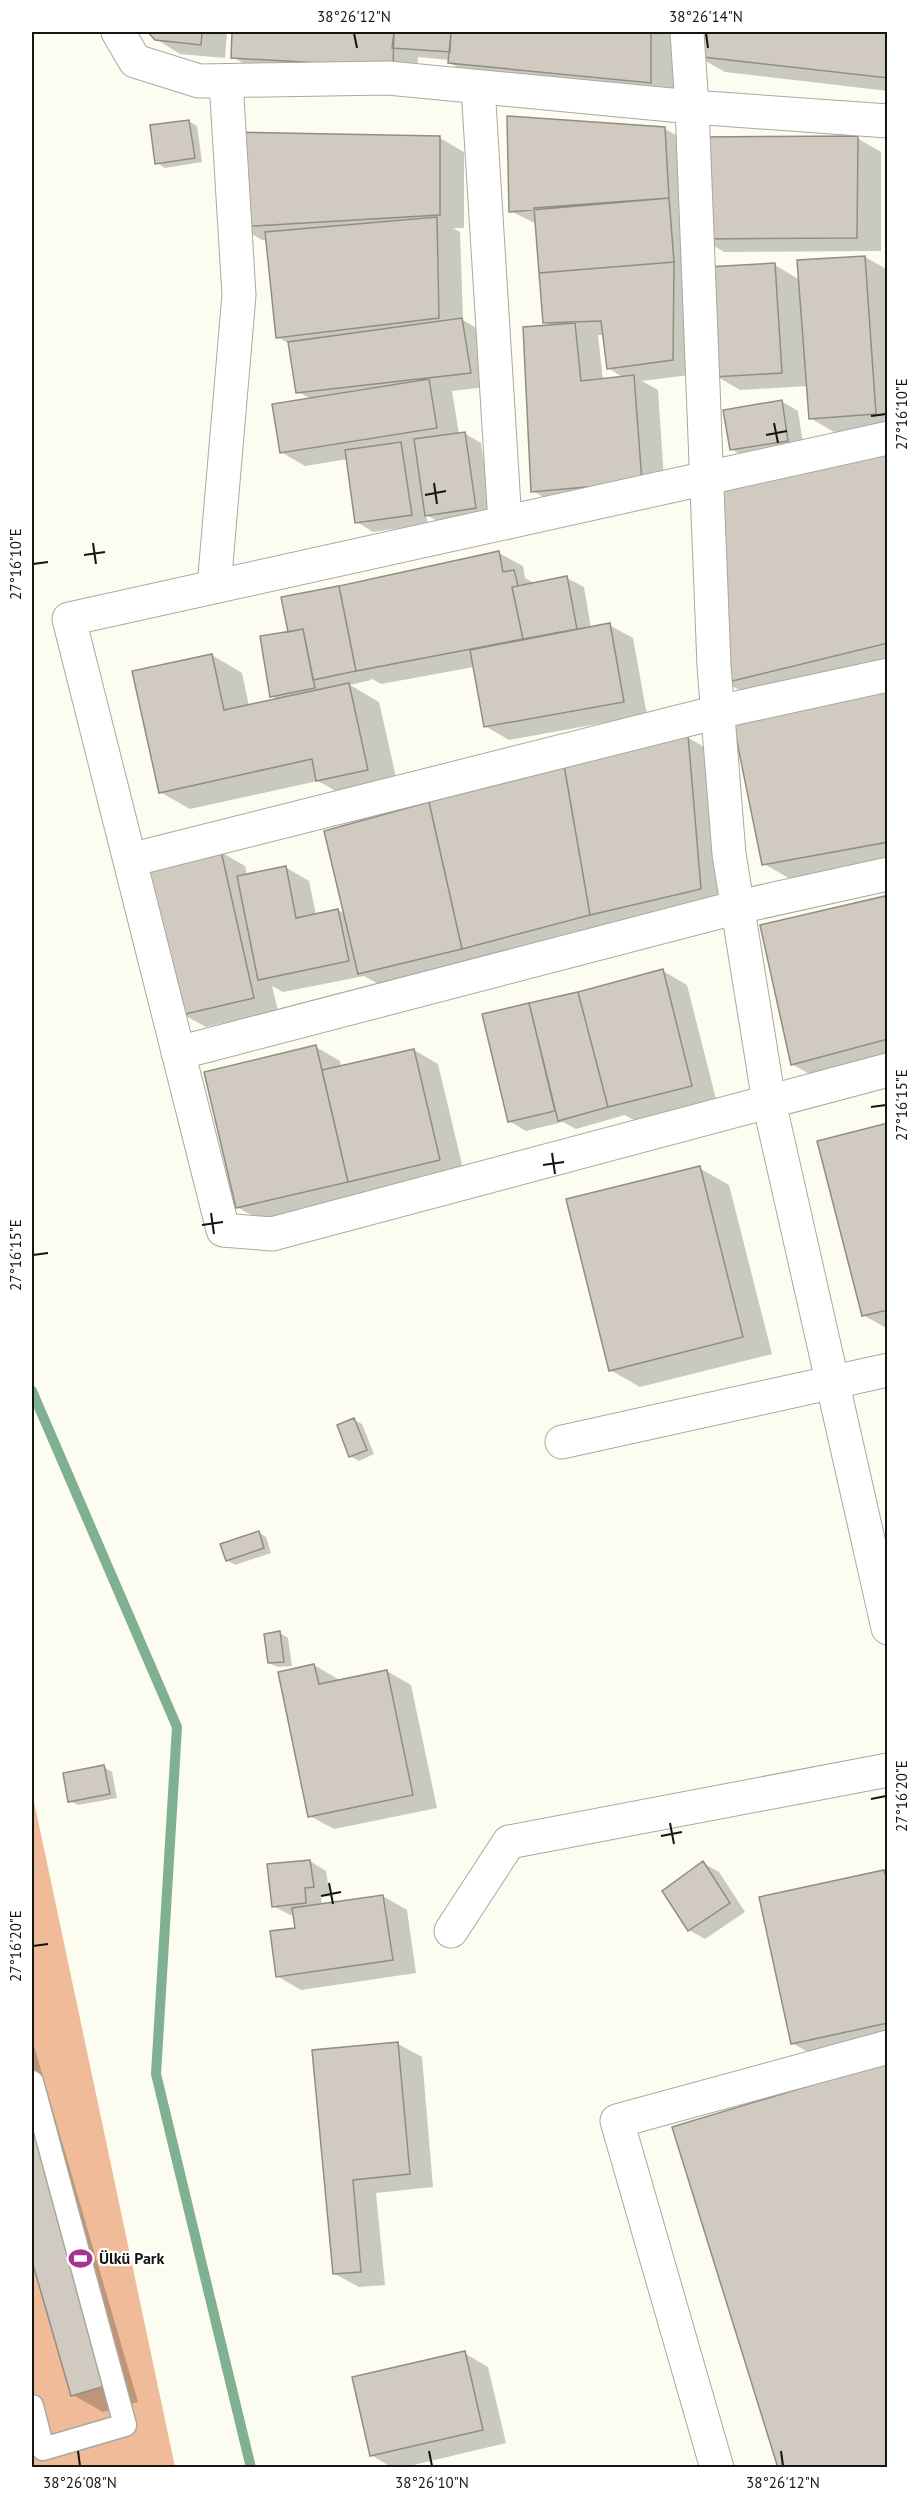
<svg xmlns="http://www.w3.org/2000/svg" width="919" height="2499" font-family="'PT Sans',sans-serif">
	<style>
		.green { fill: #efbb99 }
		.shadow { fill: #0003; fill-rule: evenodd }
		.lines { fill: none; stroke-linecap: round; stroke-linejoin: round }
		.stream { stroke: #7eb091; stroke-width: 10 }
		.building { fill: #d0cac0; stroke: #928d84; stroke-width: 1.5 }
		.lane-casing { stroke: #a9a99e; stroke-width: 25 }
		.street-casing { stroke: #a9a99e; stroke-width: 35 }
		.lane { stroke: #fff; stroke-width: 22 }
		.street { stroke: #fff; stroke-width: 33 }
		.ticks { fill: none; stroke: #151511; stroke-width: 2 }
		.labels { text-anchor: middle; stroke-width: 4.5; stroke-linejoin: round; paint-order: stroke }
		.poi-label { font-size: 16px; font-weight: bold; fill: #151511; stroke: #fff; text-anchor: start }
		.neatline { fill: none; stroke: #151511; stroke-width: 2 }
		.ticks-label { font-size: 15px; text-anchor: middle; fill: #151511 }
	</style>
	<rect width="100%" height="100%" fill="#fcfcf0"/>
	<path class="green" d="M32 1792 175 2467H32Z"/>
	<path class="shadow" d="M150 32H227L225 58 180 54 156 39Z
		M234 32H681V100L480 80 450 63V60L418 57 416 80 256 71 233 57Z
		M693 32H888V91L725 72 695 55Z
		M188 121 197 126 202 162 165 168 157 163Z
		M665 129 689 142 697 374 642 381 658 390 665 495 557 505 533 491 551 326 545 322 537 224 510 211ZM598 335H604L608 368 624 378 603 380Z
		M440 138 464 152V228H453L460 232 463 320 486 334 495 386 452 391 459 434 464 433 481 443 492 517 443 524 426 515 428 524 373 532 357 522 348 459 305 466 281 452 311 399 298 392 290 344 277 337 268 240H262L238 226Z
		M857 138 881 152V251L724 252 700 238Z
		M865 257 888 270V428L834 432 810 418 808 386 740 390 716 376 775 265 800 280Z
		M781 401 798 411 804 450 748 459 731 449Z
		M888 455V667L755 699 725 682Z
		M499 553 523 566 525 578 536 584 567 578 584 587 591 628 609 625 633 638 647 715 509 740 485 726 474 667 381 684 370 678 371 680 350 685 379 702 398 786 348 798 318 781 190 809 160 792 212 655 242 673 249 706 278 700 272 696 290 633Z
		M888 683V864L794 881 764 864Z
		M687 737 711 751 725 902 384 987 364 976 283 992 272 986 278 1011 206 1027 182 1014 221 852 245 866 247 875 285 867 309 881 316 915 338 910 346 915Z
		M885 898 888 900V1059L816 1078 792 1064Z
		M663 971 687 985 716 1099 634 1120 625 1115 576 1129 563 1122 526 1131 509 1121 484 1015Z
		M316 1047 340 1061 341 1067 414 1050 438 1064 464 1173 261 1221 237 1207Z
		M888 1125V1329L863 1315Z
		M699 1168 729 1185 772 1354 640 1387 610 1370Z
		M354 1420 362 1424 374 1454 359 1461 350 1456Z
		M258 1532 266 1537 271 1553 235 1565 227 1560Z
		M280 1633 288 1638 292 1666 278 1667 269 1663Z
		M314 1665 338 1679 339 1682 387 1671 411 1685 437 1808 334 1829 310 1816Z
		M104 1767 112 1772 117 1798 78 1805 70 1801Z
		M310 1861 326 1871 330 1896 321 1897 322 1905 383 1896 407 1910 416 1973 301 1990 277 1976 297 1929 295 1915H290L273 1906Z
		M703 1863 719 1872 745 1912 705 1939 689 1930Z
		M884 1871 888 1873V2046L822 2060 792 2043Z
		M32 2039 138 2402 103 2412 73 2395 32 2256Z
		M398 2044 422 2057 433 2187 376 2193 385 2285 359 2287 335 2274 314 2051Z
		M464 2353 488 2367 506 2443 401 2468H393L371 2455Z"/>
	<g class="lines">
		<path class="stream" d="M32 1391 177 1727 156 2074 251 2468"/>
	</g>
	<path class="building" d="M148 32H202L201 45 155 40Z
		M232 32H394L393 67 231 58Z
		M394 32H451L450 52 392 48Z
		M451 32H651V83L448 63Z
		M691 32H888V78L694 56Z
		M507 116 665 127 669 198 509 212Z
		M189 120 195 158 155 164 150 125Z
		M233 132 440 136V215L236 227Z
		M858 136 857 238 699 239V137Z
		M669 198 674 262 539 273 534 208Z
		M437 217 439 318 276 338 265 232Z
		M865 256 876 414 809 419 797 260Z
		M674 262 673 360 607 369 601 321 543 323 539 273Z
		M775 263 782 373 714 377 707 267Z
		M462 318 471 373 296 393 288 342Z
		M575 323 581 381 634 375 642 482 531 492 523 327Z
		M429 379 437 428 280 453 272 404Z
		M782 400 788 441 730 450 723 410Z
		M465 432 476 508 425 516 414 439Z
		M401 442 412 515 355 523 345 450Z
		M888 453V643L724 683 720 485Z
		M499 551 503 572 514 570 518 586 512 587 523 639 356 671 339 586Z
		M567 576 577 629 523 639 512 587Z
		M339 586 356 671 313 680 303 629 288 632 281 597Z
		M610 623 624 702 484 727 470 650Z
		M303 629 315 688 270 697 260 636Z
		M212 654 224 710 349 683 368 770 316 781 312 759 159 793 132 671Z
		M888 682V842L762 865 733 722Z
		M688 735 701 889 590 915 564 765Z
		M564 765 590 915 462 949 429 802Z
		M429 802 462 949 358 974 324 831Z
		M221 851 254 998 181 1015 148 867Z
		M286 866 296 918 338 909 349 961 258 980 237 876Z
		M885 896 888 907V1039L791 1065 760 925Z
		M663 969 692 1086 608 1107 578 992Z
		M578 992 608 1107 558 1121 529 1003Z
		M529 1003 555 1111 508 1122 482 1014Z
		M316 1045 348 1182 236 1208 204 1072Z
		M414 1049 440 1160 348 1182 322 1070Z
		M888 1123V1310L862 1316 817 1141Z
		M700 1166 743 1337 609 1371 566 1199Z
		M354 1418 367 1450 349 1457 337 1425Z
		M259 1531 264 1548 226 1561 220 1544Z
		M280 1631 284 1662 268 1663 264 1634Z
		M314 1664 319 1684 387 1670 413 1795 308 1817 278 1672Z
		M104 1765 110 1794 68 1802 63 1773Z
		M310 1860 314 1887 305 1888 306 1903 272 1907 267 1864Z
		M703 1861 730 1903 688 1931 662 1891Z
		M884 1870 888 1883V2023L791 2044 759 1897Z
		M383 1895 393 1960 276 1977 270 1931 295 1928 292 1908Z
		M398 2042 410 2174 353 2180 361 2272 333 2274 312 2050Z
		M888 2062V2468H778L672 2127Z
		M32 2121 109 2385 71 2396 32 2261Z
		M465 2351 483 2430 370 2456 352 2377Z"/>
	<g class="lines">
		<defs>
			<path id="lane" d="M32 2082 125 2425 43 2449 32 2406"/>
			<path id="street" d="M118 32 135 61 199 81 388 78 692 107 888 121
				M687 32 692 107 714 666 729 854 769 1102 888 1628
				M478 87 505 523
				M888 438 69 619 223 1230 272 1234 888 1070
				M214 587 239 295 226 81
				M130 860 718 712 888 675
				M178 1053 738 907 888 874
				M562 1442 888 1370
				M451 1931 509 1842 888 1770
				M717 2468 617 2121 888 2047"/>
		</defs>
		<use href="#lane" class="lane-casing"/>
		<use href="#street" class="street-casing"/>
		<use href="#lane" class="lane"/>
		<use href="#street" class="street"/>
	</g>
	<path class="ticks" d="M354 33 357 48M706 33 708 48M871 416 886 414M774 423 778 443M766 435 787 431M434 483 437 504M425 495 446 491M93 543 96 564M84 555 105 552M33 564 48 562M871 1107 886 1105M552 1153 555 1174M543 1165 564 1162M211 1213 214 1234M202 1225 223 1222M33 1255 48 1253M871 1799 886 1796M670 1823 674 1844M661 1836 682 1832M329 1883 333 1904M321 1896 341 1892M33 1946 48 1944M78 2451 80 2466M429 2451 432 2466M781 2451 783 2466"/>
	<defs>
		<symbol id="stadium-bare" viewBox="-9 -9 18 18"><path d="M0-5a6.5 5 0 1 0 0 10a6.5 5 0 1 0 0-10ZM-3.5-1.8h7v3.6h-7Z" fill="#a5338f" stroke="#fff" stroke-width="2.5" paint-order="stroke"/></symbol>
	</defs>
	<g fill-rule="evenodd">
		<use href="#stadium-bare" x="64" y="2242" width="33" height="33"/>
	</g>
	<g class="labels">
		<g class="poi-label">
			<text x="99" y="2264">Ülkü Park</text>
		</g>
	</g>
	<rect width="919" height="2499" fill="none" stroke="#ffffff" stroke-width="66"/>
	<rect x="33" y="33" width="853" height="2433" class="neatline"/>
	<g class="ticks-label">
		<text x="354" y="22">38°26'12"N</text>
		<text x="706" y="22">38°26'14"N</text>
		<text transform="translate(902 414) rotate(-90)" y="5">27°16'10"E</text>
		<text transform="translate(16 564) rotate(-90)" y="5">27°16'10"E</text>
		<text transform="translate(902 1105) rotate(-90)" y="5">27°16'15"E</text>
		<text transform="translate(16 1255) rotate(-90)" y="5">27°16'15"E</text>
		<text transform="translate(902 1796) rotate(-90)" y="5">27°16'20"E</text>
		<text transform="translate(16 1946) rotate(-90)" y="5">27°16'20"E</text>
		<text x="80" y="2488">38°26'08"N</text>
		<text x="432" y="2488">38°26'10"N</text>
		<text x="783" y="2488">38°26'12"N</text>
	</g>
</svg>
